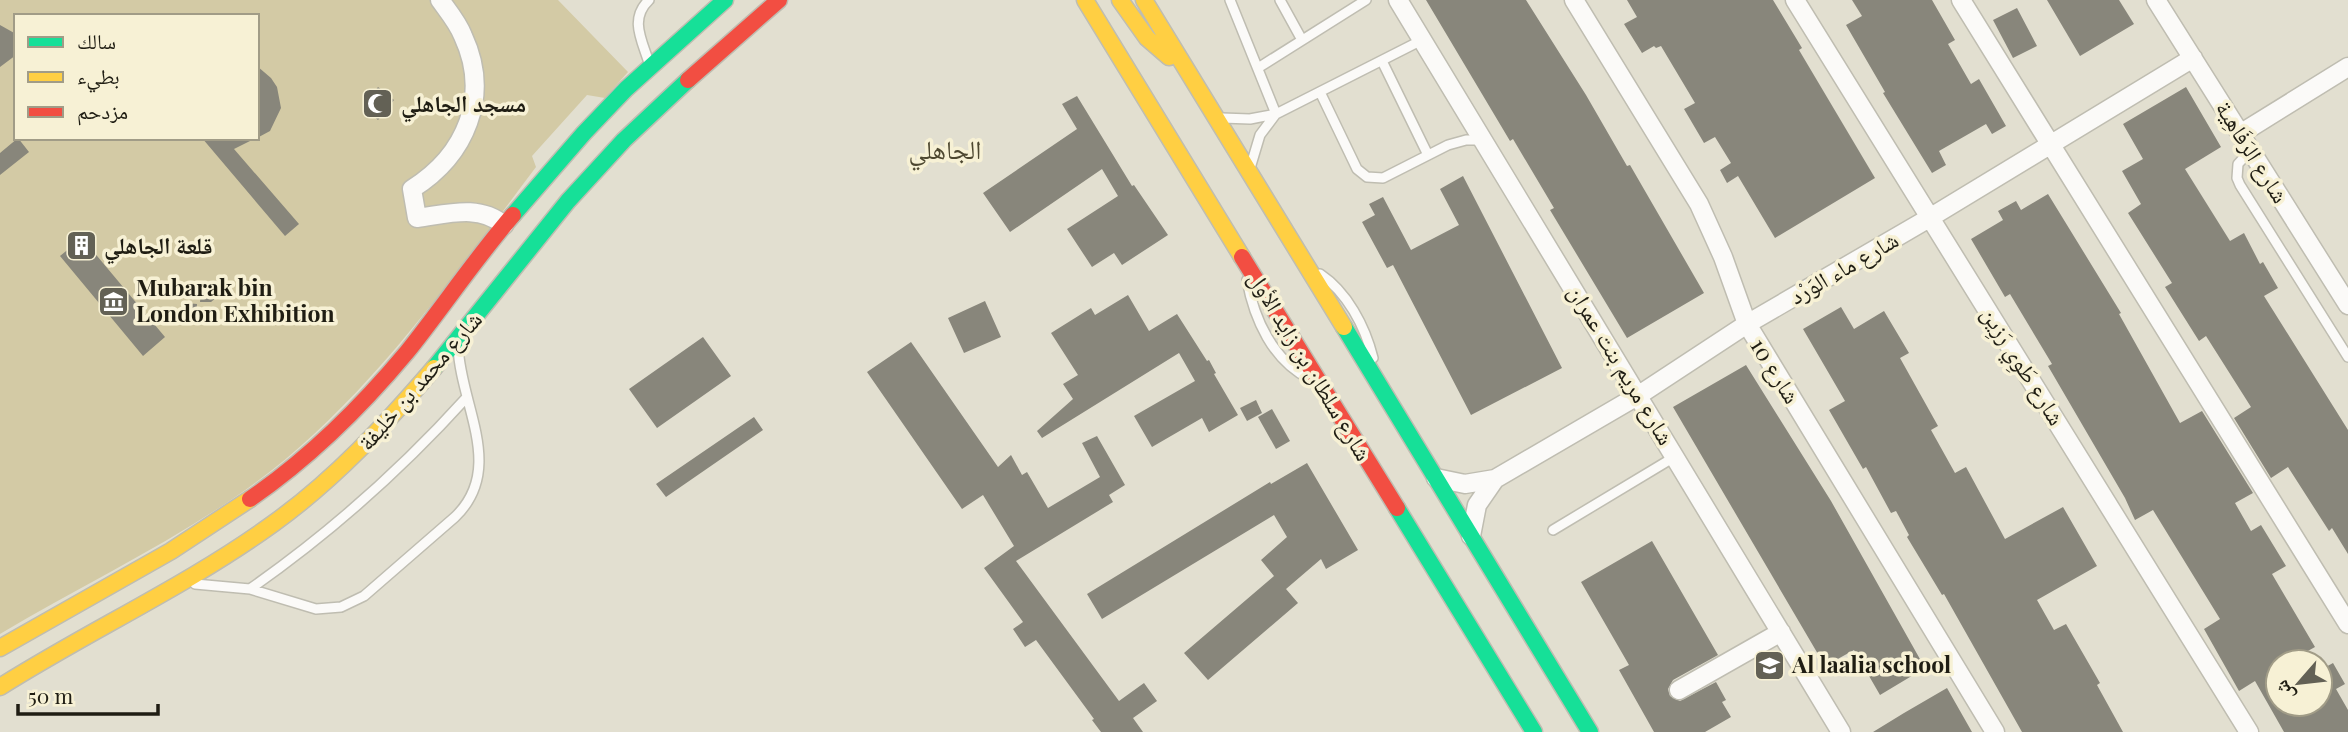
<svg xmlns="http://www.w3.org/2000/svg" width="2348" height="732" font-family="'Playfair Display','Noto Naskh Arabic',serif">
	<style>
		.green { fill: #d3caa5; fill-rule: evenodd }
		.building { fill: #88867b }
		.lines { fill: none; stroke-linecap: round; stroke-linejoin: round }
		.lane-casing { stroke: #bfbdb1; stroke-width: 12 }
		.street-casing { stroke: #bfbdb1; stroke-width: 21 }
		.fast-casing { stroke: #bfbdb1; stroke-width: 19 }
		.slow-casing { stroke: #bfbdb1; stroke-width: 19 }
		.jam-casing { stroke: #bfbdb1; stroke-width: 19 }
		.lane { stroke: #fbfaf8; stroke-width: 9 }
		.street { stroke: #fbfaf8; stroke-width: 18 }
		.fast { stroke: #16e098; stroke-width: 16 }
		.slow { stroke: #ffcf43; stroke-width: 16 }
		.jam { stroke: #f24e42; stroke-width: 16 }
		.labels { text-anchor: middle; stroke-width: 7; stroke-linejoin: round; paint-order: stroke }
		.poi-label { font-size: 23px; font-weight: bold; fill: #1f1d13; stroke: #f7f1d5; text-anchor: start }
		.street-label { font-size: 23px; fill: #1f1d13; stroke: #f7f1d5 }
		.quarter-label { font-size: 26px; fill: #4d4730; stroke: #f7f1d5 }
	</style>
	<rect width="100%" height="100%" fill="#e2dfd0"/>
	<path class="green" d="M0 0H558L628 72 605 98 587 95 532 156 536 167C454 276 366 402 255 483 176 541 85 583 0 634ZM16 16H257V138H16Z"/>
	<path class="building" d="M1426 0H1526L1586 95 1627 166 1630 165 1704 293 1627 338 1550 210 1554 208 1513 139 1510 141Z
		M1627 0H1773L1802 48 1799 50 1875 178 1775 238 1738 176 1727 183 1720 170 1731 163 1715 137 1704 143 1684 109 1695 103 1661 46 1656 48 1654 46 1642 53 1624 24 1637 17Z
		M1852 0H1932L1955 40 1948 44 1971 84 1979 79 2006 126 1992 134 1986 124 1939 151 1946 165 1932 173 1883 93 1885 92 1846 25 1862 16Z
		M2047 0H2119L2134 24 2080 56Z
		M2017 8 2037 46 2013 58 1993 20Z
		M0 25 16 34V55L0 67Z
		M257 66 271 78 277 87 281 108 270 131 257 138Z
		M378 87 394 100 378 120 363 107Z
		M2186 87 2221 147 2185 169 2230 241 2244 233 2260 264 2263 262 2278 288 2264 296 2348 430V554L2332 528 2329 531 2288 467 2271 478 2234 418 2251 407 2206 336 2199 341 2165 287 2172 283 2128 213 2141 204 2122 171 2143 159 2123 124Z
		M1077 96 1132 186 1134 185 1168 235 1122 265 1114 253 1092 267 1067 229 1118 196 1102 169 1010 232 983 193 1077 129 1062 104Z
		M18 138 29 152 0 175V153Z
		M202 138H256L234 149 299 224 285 236Z
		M1463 176 1562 368 1471 415 1393 265 1387 268 1362 222 1375 215 1369 204 1383 197 1411 250 1459 225 1440 189Z
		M2048 194 2121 313 2119 314 2180 423 2202 411 2253 493 2235 503 2251 531 2261 525 2286 566 2272 574 2315 647 2288 662H2278V704H2320V661L2324 668 2333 663 2345 684 2336 689 2348 710V732H2284L2255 681 2239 691 2204 629 2220 619 2153 510 2135 520 2125 498 2048 366 2052 364 2010 294 2005 297 1971 239 2003 220 1998 211 2016 201 2021 210Z
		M82 238 165 337 143 356 60 256Z
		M208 285 219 286 217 297 211 302H200L201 290Z
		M1128 295 1149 331 1177 314 1207 361 1209 360 1216 373 1214 374 1238 415 1209 432 1202 418 1152 447 1134 416 1195 381 1179 353 1042 438 1037 431 1073 399 1063 384 1078 375 1051 333 1091 308 1095 315Z
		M985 301 1001 337 964 353 948 318Z
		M186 303 197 304 196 315 189 321 178 319 180 309Z
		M1841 307 1854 329 1884 311 1909 353 1900 358 1938 426 1931 430 1955 473 1966 467 2005 539 2063 507 2097 566 2037 600 2054 630 2066 624 2100 683 2097 685 2123 732H2022L1944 594 1942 595 1907 537 1909 535 1896 511 1891 513 1866 467 1863 469 1829 410 1845 401 1803 329Z
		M703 337 731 376 657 428 629 389Z
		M911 342 998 467 1011 455 1022 475 1027 472 1048 508 1100 477 1082 443 1097 436 1125 485 1109 495 1113 502 1016 561 1119 701 1144 683 1157 701 1133 718 1143 732H1101L1092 720 1094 719 1036 640 1025 647 1013 629 1023 622 984 568 1014 546 983 495 962 509 867 372Z
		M1746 365 1831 501 1925 668 1880 695 1854 650 1825 666 1673 407Z
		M1256 400 1262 413 1247 421 1240 408Z
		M1272 409 1290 441 1276 449 1258 417Z
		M754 417 763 430 666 497 656 484Z
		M1307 463 1358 550 1326 569 1321 559 1286 589 1298 603 1208 680 1184 653 1274 576 1261 560 1287 537 1274 515 1102 619 1087 594 1270 482 1271 484Z
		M1652 541 1718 655 1673 680 1668 689 1670 696 1680 701 1716 682 1726 700 1722 702 1731 717 1705 732H1654L1619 670 1629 665 1581 582Z
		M1947 688 1972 732H1873L1904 713Z"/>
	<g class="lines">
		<defs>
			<path id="lane" d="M1230 0 1276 114
				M1280 0 1302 40
				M1382 61 1428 155
				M649 63C642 40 629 19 649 0
				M1258 68 1366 0
				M1320 92 1357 169 1367 177 1383 178 1448 145 1466 140H1482
				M1222 118 1250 119 1276 114 1422 40
				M2250 151 2238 164 2237 178 2240 185 2348 357
				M1251 165 1260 135 1275 115
				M1320 274C1347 292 1365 326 1373 358
				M1247 280C1254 319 1273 361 1310 379
				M1553 530 1676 456
				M195 584 250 589 316 609 341 607 364 596 455 517C506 468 460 405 458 346
				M250 589C330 533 401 470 467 397"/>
			<path id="street" d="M440 0C448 11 458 23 463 36 491 96 466 155 412 189L417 218C448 214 479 204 504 225
				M1398 0 1841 732
				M1574 0 1699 204 1723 257 1747 324 1995 732
				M1795 0 2249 732
				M1961 0 2348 624
				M2156 0 2348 305
				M2240 134 2348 67
				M1436 478 1465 484 1495 479 1639 395 1747 324 1931 217 2193 58
				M1471 536 1477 505 1495 479
				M1679 690 1781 632"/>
			<path id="fast" d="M513 215 584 133 626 89 725 0
				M1344 327 1590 732
				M434 368 568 201 624 140 688 80
				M1397 508 1534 732"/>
			<path id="slow" d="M1085 0 1242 257
				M1120 0 1147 38 1169 57
				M1144 0 1344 327
				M0 648 171 551 250 499
				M0 687C90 630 187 586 274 523 335 479 385 425 434 368"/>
			<path id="jam" d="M688 80 779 0
				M1242 257 1397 508
				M250 499C308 459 362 406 407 352 443 307 475 259 513 215"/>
		</defs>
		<use href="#lane" class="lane-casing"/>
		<use href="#street" class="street-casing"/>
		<use href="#fast" class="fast-casing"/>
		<use href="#slow" class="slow-casing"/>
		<use href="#jam" class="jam-casing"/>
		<use href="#lane" class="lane"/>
		<use href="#street" class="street"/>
		<use href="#fast" class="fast"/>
		<use href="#slow" class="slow"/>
		<use href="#jam" class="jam"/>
	</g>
	<defs>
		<symbol id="mosque-square" viewBox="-11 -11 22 22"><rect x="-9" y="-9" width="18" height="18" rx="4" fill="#636155" stroke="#f7f1d5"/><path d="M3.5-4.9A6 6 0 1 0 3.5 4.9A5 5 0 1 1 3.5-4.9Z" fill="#fff"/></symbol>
		<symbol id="building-square" viewBox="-11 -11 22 22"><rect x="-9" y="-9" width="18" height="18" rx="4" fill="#636155" stroke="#f7f1d5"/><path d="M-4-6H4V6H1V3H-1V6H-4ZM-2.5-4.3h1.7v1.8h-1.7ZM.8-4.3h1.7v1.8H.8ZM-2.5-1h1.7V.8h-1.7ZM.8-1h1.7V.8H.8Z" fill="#fff"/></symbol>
		<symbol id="museum-square" viewBox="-11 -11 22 22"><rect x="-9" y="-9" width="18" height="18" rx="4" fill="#636155" stroke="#f7f1d5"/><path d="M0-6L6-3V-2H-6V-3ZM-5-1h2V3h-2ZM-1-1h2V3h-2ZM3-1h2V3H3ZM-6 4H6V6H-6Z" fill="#fff"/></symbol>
		<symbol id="school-square" viewBox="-11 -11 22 22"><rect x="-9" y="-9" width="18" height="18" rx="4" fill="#636155" stroke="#f7f1d5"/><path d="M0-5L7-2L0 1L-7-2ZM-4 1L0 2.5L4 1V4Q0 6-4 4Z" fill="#fff"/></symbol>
	</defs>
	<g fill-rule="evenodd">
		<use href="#mosque-square" x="360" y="86" width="35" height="35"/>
		<use href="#building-square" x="64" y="228" width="35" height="35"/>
		<use href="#museum-square" x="96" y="284" width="35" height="35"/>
		<use href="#school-square" x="1752" y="648" width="35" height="35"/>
	</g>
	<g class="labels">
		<g class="poi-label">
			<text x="401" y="112">مسجد الجاهلي</text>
			<text x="104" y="254">قلعة الجاهلي</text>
			<text x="136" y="296">Mubarak bin<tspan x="136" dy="26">London Exhibition</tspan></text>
			<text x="1792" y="673">Al laalia school</text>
		</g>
		<g class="street-label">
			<text transform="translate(2252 152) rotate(58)" y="8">شارع الرَفَاهِية</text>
			<text transform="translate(1844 268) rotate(-30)" y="8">شارع ماء الوَرْد</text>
			<text transform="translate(1621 365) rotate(59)" y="8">شارع مريم بنت عمران</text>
			<text transform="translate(1310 366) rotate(59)" y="8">شارع سلطان بن زايد الأول</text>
			<text transform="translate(2023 366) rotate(58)" y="8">شارع طَوِي رَزِين</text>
			<text transform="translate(1775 371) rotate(58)" y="8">شارع 10</text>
			<text transform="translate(420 381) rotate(-49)" y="8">شارع محمد بن خليفة</text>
		</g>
		<g class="quarter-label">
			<text x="945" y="159">الجاهلي</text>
		</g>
	</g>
	<rect x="14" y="14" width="245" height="126" fill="#f7f1d5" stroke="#a19c87" stroke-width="2"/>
	<rect x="28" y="37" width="35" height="10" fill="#16e098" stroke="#a19c87" stroke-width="2"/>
	<text x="77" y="49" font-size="21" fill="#1f1d13">سالك</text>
	<rect x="28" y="72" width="35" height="10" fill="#ffcf43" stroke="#a19c87" stroke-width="2"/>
	<text x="77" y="84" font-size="21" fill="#1f1d13">بطيء</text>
	<rect x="28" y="107" width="35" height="10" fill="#f24e42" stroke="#a19c87" stroke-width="2"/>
	<text x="77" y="119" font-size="21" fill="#1f1d13">مزدحم</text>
	<g transform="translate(2299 683) rotate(242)"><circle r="33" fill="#f7f1d5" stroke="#a19c87" stroke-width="2"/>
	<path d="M0-5L12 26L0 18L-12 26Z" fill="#636155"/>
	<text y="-10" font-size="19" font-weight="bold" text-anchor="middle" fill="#1f1d13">ش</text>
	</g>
	<path d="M18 704v10h140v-10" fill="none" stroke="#1f1d13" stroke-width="3.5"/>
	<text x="28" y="704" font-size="21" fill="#1f1d13" stroke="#f7f1d5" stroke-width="5" paint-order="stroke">50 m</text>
</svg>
